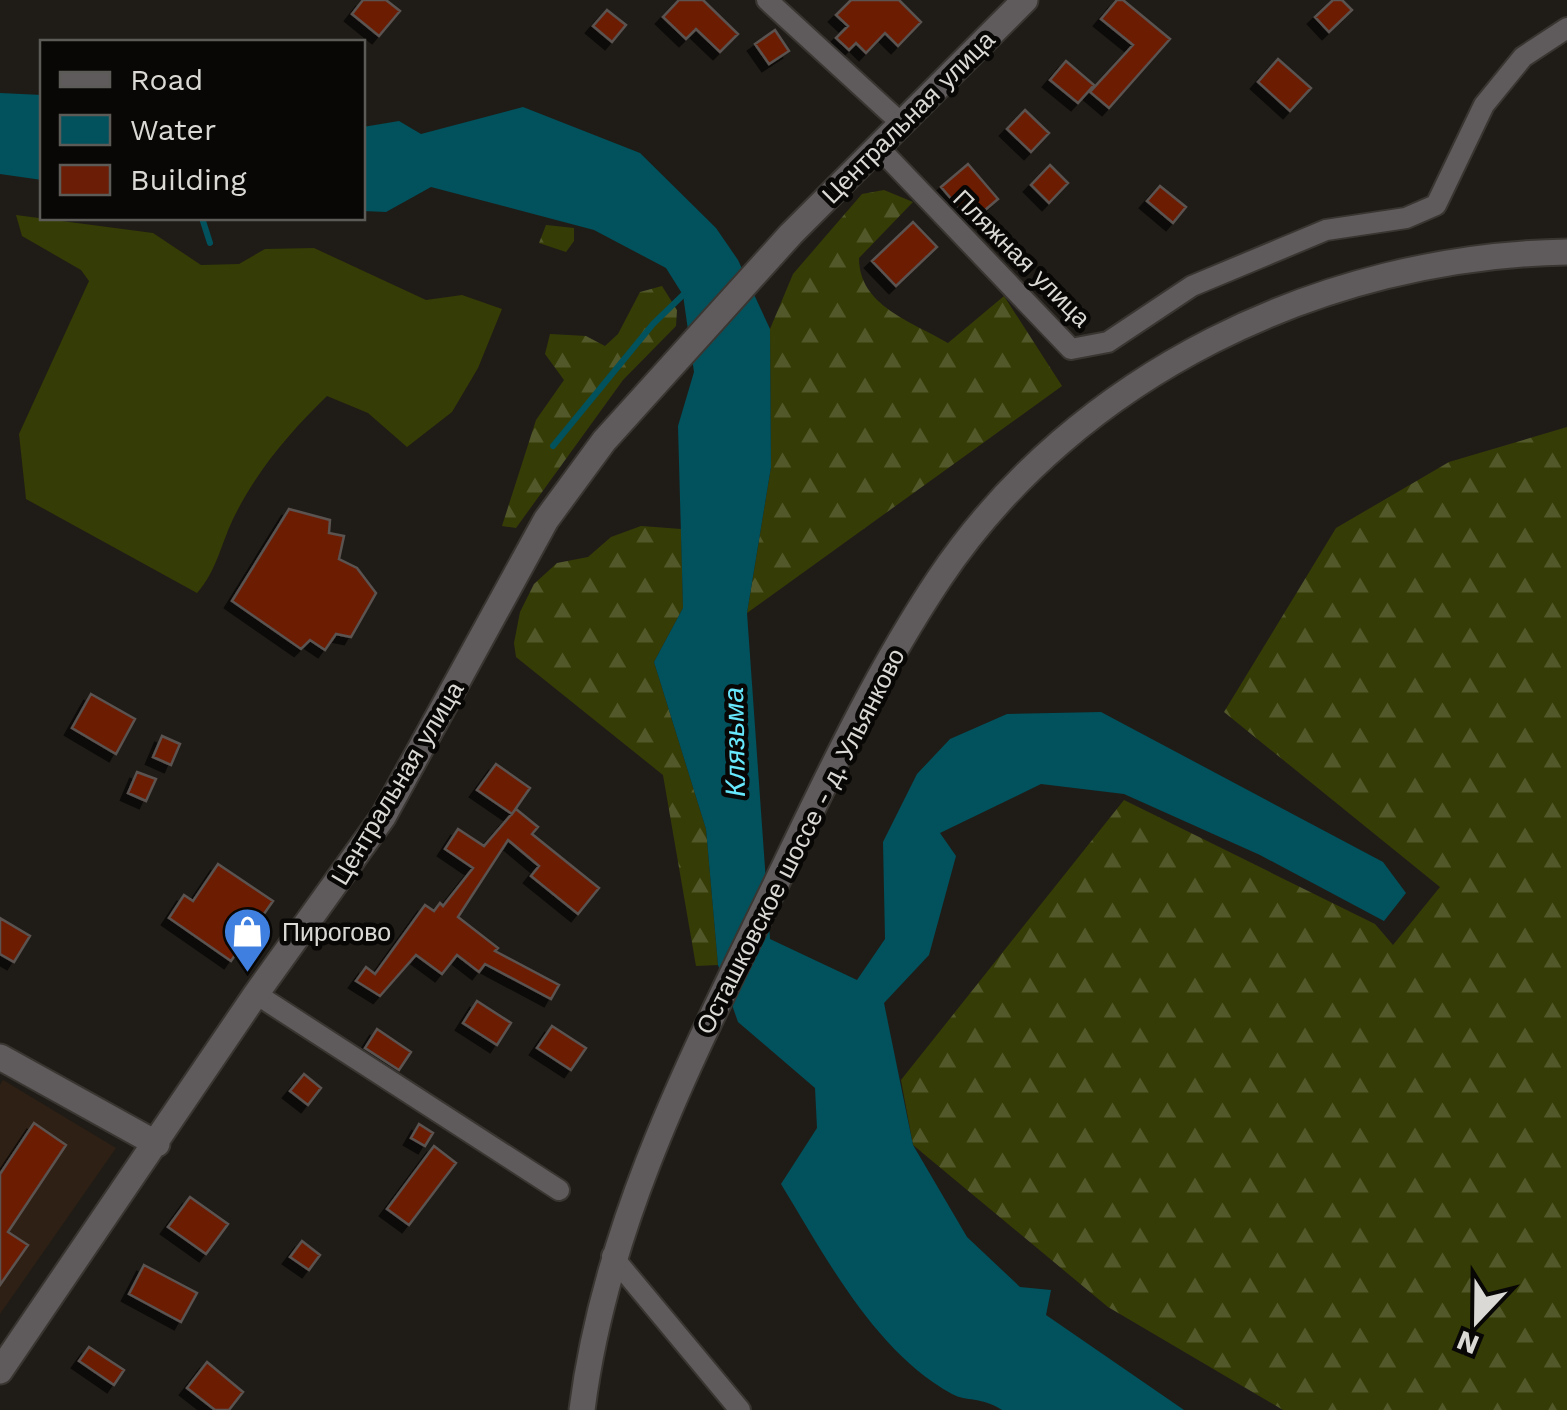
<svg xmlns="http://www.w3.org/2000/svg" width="1567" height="1410" font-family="'Work Sans',sans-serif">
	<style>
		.commercial { fill: #2e2014 }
		.grass { fill: #363c05 }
		.forest { fill: url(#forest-firs) }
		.water { fill: #01525d }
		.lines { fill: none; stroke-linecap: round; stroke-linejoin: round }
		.stream { stroke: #01525d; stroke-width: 6 }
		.building { fill: #6c1d06; stroke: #5a5350; stroke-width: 2.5; filter: url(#shadow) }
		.minor-casing { stroke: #393632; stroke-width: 24 }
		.tertiary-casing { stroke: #393632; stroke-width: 29 }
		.minor { stroke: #5f5b5c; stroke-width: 20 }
		.tertiary { stroke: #5f5b5c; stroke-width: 25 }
		.labels { text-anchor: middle; stroke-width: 9; stroke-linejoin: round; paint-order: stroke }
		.street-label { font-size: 25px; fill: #dad9d5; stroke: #080705 }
		.poi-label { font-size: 25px; fill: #dad9d5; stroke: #080705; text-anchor: start }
		.water-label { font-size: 28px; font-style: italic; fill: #68e8fd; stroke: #080705 }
	</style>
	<defs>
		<pattern id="forest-firs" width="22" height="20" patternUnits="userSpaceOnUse" patternTransform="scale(2.5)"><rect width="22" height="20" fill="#363c05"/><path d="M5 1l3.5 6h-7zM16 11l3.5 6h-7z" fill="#525829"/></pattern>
		<filter id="shadow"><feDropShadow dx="-7" dy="7" stdDeviation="0" flood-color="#0009"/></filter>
	</defs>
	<rect width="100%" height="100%" fill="#1f1c17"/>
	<path class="commercial" d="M3 1080 116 1148 0 1314V1085Z"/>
	<path class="grass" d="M16 215 153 233 201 265 239 264 265 249 314 248 426 300 462 295 502 309 478 368 452 412 407 447 368 413 327 396C291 431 258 469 235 515 222 540 217 571 197 593L26 499 19 434 89 281 81 270 22 236Z"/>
	<path class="forest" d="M884 190 913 202 859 258C859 306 911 321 948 343L1004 296 1062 386 747 613 771 467 770 329 793 274 862 194Z
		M546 225 574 228V241L566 252 539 243Z
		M662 286 677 310 676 326 623 380 516 528 502 526 536 420 564 380 545 354 550 334 586 336 605 346 618 334 640 292Z
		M1567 427V1410H1283L1108 1307 913 1145 901 1080 1124 800 1375 924 1393 945 1440 887 1224 712 1336 528 1449 462Z
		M641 526 681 529 683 608 654 662 706 829 718 965 696 966 663 775 516 657 514 643 520 612 534 584 557 563 588 557 611 537Z"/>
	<path class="water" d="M0 93 42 95V180L0 174Z
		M523 107 640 153 716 228 738 260 770 329 771 467 747 613 770 939 857 980 885 939 883 842 917 774 950 739 1007 714 1101 712 1383 862 1406 893 1384 921 1260 855 1124 794 1041 784 940 833 956 856 929 955 884 1003 913 1145 967 1237 1020 1287 1051 1290 1046 1315 1184 1410H1002C980 1396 967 1402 952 1394 875 1352 825 1256 781 1184L817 1128 815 1088 738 1022 718 965 706 829 654 662 683 608 678 426 694 372 683 295 666 268 594 230 431 187 386 212 363 211V127L399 121 421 134Z"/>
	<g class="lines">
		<path class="stream" d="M202 218 210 243
			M553 446 653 324 683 295"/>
	</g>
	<path class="building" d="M363 0H386L400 11 379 36 352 14Z
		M679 0H703L738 34 720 52 696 29 686 39 663 17Z
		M851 0H899L921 22 898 46 885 33 866 53 856 43 849 50 836 38 848 26 836 15Z
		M1117 0H1123L1170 39 1109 108 1090 92 1133 45 1101 19Z
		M1333 0H1342L1352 10 1329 32 1315 17Z
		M607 10 626 25 612 42 593 26Z
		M775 30 789 51 769 64 755 44Z
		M1278 59 1311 88 1290 111 1258 82Z
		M1066 61 1094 85 1078 103 1050 80Z
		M1025 110 1049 133 1031 152 1007 129Z
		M968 164 998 199 971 222 941 187Z
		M1050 165 1068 183 1049 203 1031 185Z
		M1160 186 1186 207 1173 223 1147 201Z
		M913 222 937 247 896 286 872 261Z
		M289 509 330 520 329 533 344 536 339 559 357 568 376 593 351 637 336 634 325 650 310 640 301 649 232 601Z
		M91 694 135 719 116 754 72 728Z
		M162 736 180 744 171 765 153 757Z
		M496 764 530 788 512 814 477 790Z
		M137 772 156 779 146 801 128 793Z
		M516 809 538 827 532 834 599 888 578 914 531 876 539 866 508 840 458 917 498 948 495 951 559 985 551 999 485 964 479 972 457 955 442 974 416 955 380 996 356 981 366 967 375 974 425 905 434 911 440 903 443 906 473 868 445 849 458 829 484 846Z
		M218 864 273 901 231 961 169 918 184 895 193 901Z
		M0 918 30 936 14 962 0 954Z
		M477 1001 511 1023 497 1045 463 1023Z
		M552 1026 586 1048 571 1070 537 1048Z
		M377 1029 411 1052 399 1070 365 1048Z
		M304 1074 321 1088 308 1105 290 1091Z
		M34 1123 66 1145 8 1232 28 1245 0 1285V1174Z
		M419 1124 433 1133 425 1146 411 1138Z
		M434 1146 456 1163 409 1225 387 1209Z
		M190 1197 228 1224 206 1254 168 1227Z
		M302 1241 320 1255 309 1270 290 1257Z
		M144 1265 197 1293 181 1322 129 1294Z
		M89 1347 124 1370 114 1385 79 1361Z
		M207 1362 243 1392 229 1410H215L187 1388Z"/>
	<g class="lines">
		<defs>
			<path id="minor" d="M767 0 900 122
				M878 147 1071 349 1108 342 1192 286 1326 230 1406 218 1436 205 1484 105 1523 57 1567 28
				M256 994 559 1190
				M612 1256 740 1410"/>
			<path id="tertiary" d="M0 1057 157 1144
				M0 1371 256 994 383 817 546 520 604 441 791 234 1025 0
				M582 1410C604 1235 681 1079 757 923 814 807 867 687 939 579 1076 374 1324 256 1567 252"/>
		</defs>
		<use href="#minor" class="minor-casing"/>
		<use href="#tertiary" class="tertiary-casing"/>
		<use href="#minor" class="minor"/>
		<use href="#tertiary" class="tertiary"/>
	</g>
	<defs>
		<symbol id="shop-pin" viewBox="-11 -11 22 30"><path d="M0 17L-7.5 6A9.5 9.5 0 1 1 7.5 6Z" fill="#3f7fe0" stroke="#080705"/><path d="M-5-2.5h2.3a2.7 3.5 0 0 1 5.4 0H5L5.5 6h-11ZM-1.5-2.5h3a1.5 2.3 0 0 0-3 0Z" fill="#fff"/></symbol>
	</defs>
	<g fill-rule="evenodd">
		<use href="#shop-pin" x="220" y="904" width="55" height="75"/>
	</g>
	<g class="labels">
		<g class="street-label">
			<text transform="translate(908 117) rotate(-45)" y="9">Центральная улица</text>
			<text transform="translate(1022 258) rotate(45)" y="9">Пляжная улица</text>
			<text transform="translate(397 783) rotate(-59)" y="9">Центральная улица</text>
			<text transform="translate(800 841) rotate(-63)" y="9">Осташковское шоссе - д. Ульянково</text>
		</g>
		<g class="poi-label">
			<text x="282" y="941">Пирогово</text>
		</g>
		<g class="water-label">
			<text transform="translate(734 742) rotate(-91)" y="10">Клязьма</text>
		</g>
	</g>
	<rect x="40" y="40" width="325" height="180" fill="#080705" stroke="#5c5b58" stroke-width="2.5"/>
	<rect x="60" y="72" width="50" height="15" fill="#5f5b5c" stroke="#5c5b58" stroke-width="2.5"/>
	<text x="130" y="90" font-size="30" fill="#dad9d5">Road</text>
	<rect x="60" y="115" width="50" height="30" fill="#01525d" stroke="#5c5b58" stroke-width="2.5"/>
	<text x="130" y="140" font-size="30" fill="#dad9d5">Water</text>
	<rect x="60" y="165" width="50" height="30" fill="#6c1d06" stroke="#5c5b58" stroke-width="2.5"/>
	<text x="130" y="190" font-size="30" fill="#dad9d5">Building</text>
	<g transform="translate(1477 1320) rotate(202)" stroke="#080705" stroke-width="8" paint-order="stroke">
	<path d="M0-8L18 38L0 25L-18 38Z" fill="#dad9d5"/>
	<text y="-15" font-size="28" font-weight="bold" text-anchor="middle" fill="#dad9d5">N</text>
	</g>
</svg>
